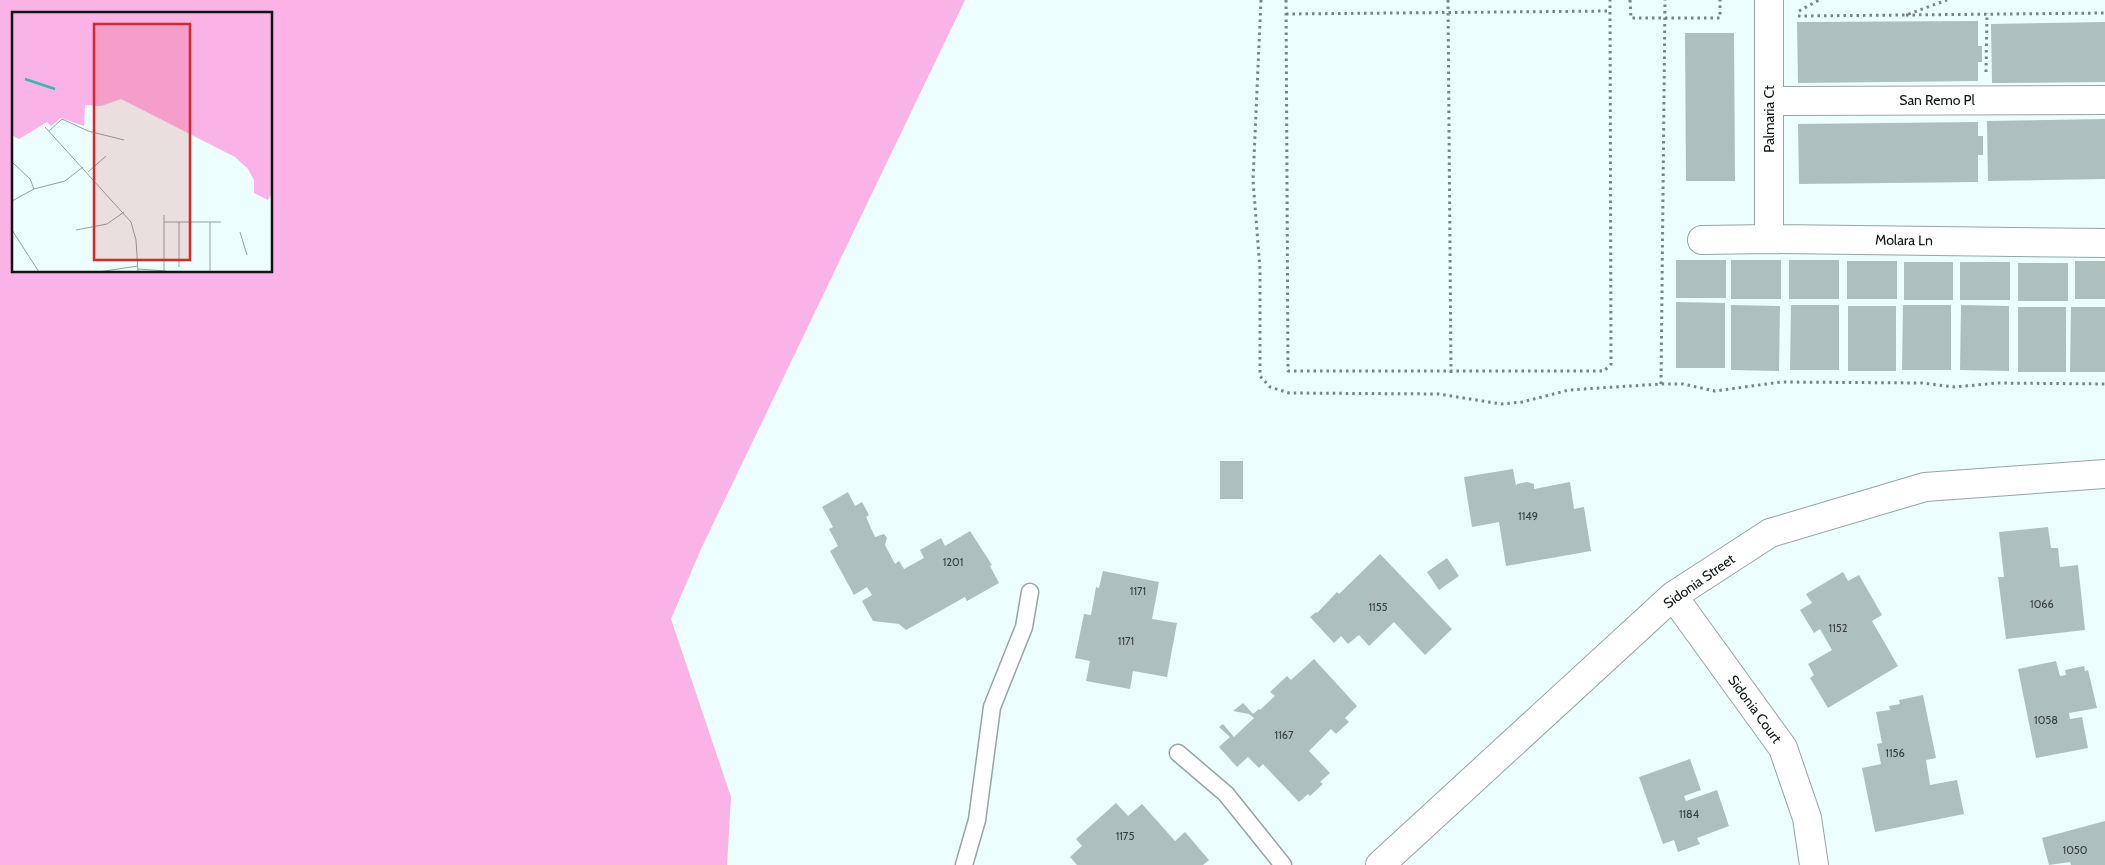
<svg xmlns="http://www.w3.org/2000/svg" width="2105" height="865" font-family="Cabin,sans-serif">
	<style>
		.green { fill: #f9b3e6; fill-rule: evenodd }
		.building { fill: #adbfbe }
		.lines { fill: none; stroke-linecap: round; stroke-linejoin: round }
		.lane-casing { stroke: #94a5a4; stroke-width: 19 }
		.street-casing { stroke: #94a5a4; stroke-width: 30 }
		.path { stroke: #778483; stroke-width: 3; stroke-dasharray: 2.5 4; stroke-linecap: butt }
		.lane { stroke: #fff; stroke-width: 16 }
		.street { stroke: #fff; stroke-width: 28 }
		.labels { text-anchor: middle; stroke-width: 5; stroke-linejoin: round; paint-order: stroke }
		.number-label { font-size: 11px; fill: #36403e }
		.street-label { font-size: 14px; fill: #0e1514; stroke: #fff }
		.inset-river { fill: none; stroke: #34b6b1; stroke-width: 2.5 }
		.inset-road { fill: none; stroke: #93a1a0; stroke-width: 1 }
		.view { fill: #d62828; fill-opacity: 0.15; stroke: #d62828; stroke-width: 2.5 }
		.inset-edge { fill: none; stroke: #0e1514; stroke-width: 2.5 }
	</style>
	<rect width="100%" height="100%" fill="#ecfffe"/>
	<path class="green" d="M0 0H965L701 549 671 619 731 797 727 865H0ZM14 14H271V271H14Z"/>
	<path class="building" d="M1978 21V46H1982V62H1978V81L1798 83 1797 22Z
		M2105 22V82L1992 83 1991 24Z
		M1685 33H1734L1735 181H1686Z
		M2105 119V179L1988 181 1987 121Z
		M1978 122V136H1983V155H1978V182L1799 184 1798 124Z
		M1676 260H1726V298H1676Z
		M1731 260H1781V299H1731Z
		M1789 260H1839V299H1789Z
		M1847 261H1897V299H1847Z
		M2075 261H2105V299H2075Z
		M1904 262H1953V300H1904Z
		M1960 262H2010V300H1960Z
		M2018 263H2068V301H2018Z
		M1676 302 1725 303V368H1676Z
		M1731 305 1780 306 1779 371 1731 370Z
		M1791 305H1839V370H1790Z
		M1903 305H1951V370H1902Z
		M1961 305 2009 306V371L1960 370Z
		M1848 306H1896V371H1848Z
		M2018 307H2066V372H2018Z
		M2071 307H2105V372H2070Z
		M1220 461H1243V499H1220Z
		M1513 469 1516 486 1517 484 1527 482 1534 484V489L1570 482 1574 509 1584 507 1591 551 1506 566 1499 522 1472 527 1464 477Z
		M848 492 855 506 862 502 869 515 866 517 875 537 884 534 887 538 885 545 895 564 899 561 904 569 924 558 920 550 941 538 945 546 970 531 992 565 990 566 999 583 967 601 965 597 906 630 899 624 873 621 862 601 872 595 867 587 854 595 830 551 838 546 829 529 833 527 822 507Z
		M2048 527 2051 548H2058L2060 567 2078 565 2085 630 2006 639 1998 577H2004L1999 532Z
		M1380 554 1452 629 1425 655 1394 622 1369 646 1359 635 1348 644 1341 636 1334 643 1310 617 1316 612 1317 613 1337 592 1339 594Z
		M1447 558 1459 576 1439 590 1427 572Z
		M1103 571 1159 582 1152 619 1177 623 1167 677 1133 671 1130 689 1086 681 1090 661 1075 658 1084 614 1091 615 1096 587 1099 588Z
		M1843 572 1848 581 1859 575 1882 615 1872 621 1898 666 1828 708 1810 678 1814 675 1808 664 1832 650 1820 629 1814 633 1800 610 1812 603 1806 594Z
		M1314 659 1357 706 1345 718 1349 722 1336 734 1331 729 1309 751 1330 773 1320 782 1323 784 1310 796 1308 794 1299 802 1263 764 1259 768 1248 757 1237 767 1219 747 1230 737 1219 727 1223 724 1234 737 1254 718 1249 714 1233 711 1243 703 1253 714 1259 709 1260 710 1275 696 1270 692 1287 676 1291 680Z
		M2056 661 2060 676 2066 675 2065 670 2084 666 2085 671 2088 670 2097 708 2069 713 2070 719 2082 717 2088 748 2036 758 2018 669Z
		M1923 695 1936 758 1926 760 1930 785 1957 780 1964 814 1875 832 1862 768 1881 764 1877 744 1882 743 1876 712 1890 710 1889 706 1900 704 1899 700Z
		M1690 759 1701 790 1684 796 1686 801 1717 790 1729 826 1697 838 1700 844 1678 852 1674 840 1663 844 1639 777Z
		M1116 803 1128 816 1142 804 1175 841 1185 832 1209 860 1203 865H1077L1070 857 1082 846 1076 839Z
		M2105 821V865H2071L2070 862 2049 865 2042 838Z"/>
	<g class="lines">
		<defs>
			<path id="lane" d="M1178 753 1226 794 1283 865
				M964 865 977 820 992 707 1024 627 1030 592"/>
			<path id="street" d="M1769 101 2105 100
				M1769 239V0
				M1702 240 1769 239 2105 243
				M1673 596 1783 748 1807 818 1814 865
				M1380 865 1673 596 1770 533 1925 487 2105 474"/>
		</defs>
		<use href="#lane" class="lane-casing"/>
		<use href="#street" class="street-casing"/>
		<path class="path" d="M1261 0 1253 180 1260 269V376L1270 387 1289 393 1439 394 1501 404 1522 402 1569 390 1661 384H1683L1715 391 1781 382 1922 383 1955 387 1997 383 2105 384
			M1286 0 1288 371H1604L1611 364 1610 0
			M1448 0 1451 373
			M1630 0 1631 18H1720V0
			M1799 11 1819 0
			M1286 14 1610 11
			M1906 15 2105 13
			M1798 16 1906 15 1947 0
			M1986 72 1987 13
			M1661 384 1665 0"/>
		<use href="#lane" class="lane"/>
		<use href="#street" class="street"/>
	</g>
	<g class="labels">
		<g class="number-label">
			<text x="1528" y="520">1149</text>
			<text x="953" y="566">1201</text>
			<text x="1138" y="595">1171</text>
			<text x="2042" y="608">1066</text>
			<text x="1378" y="611">1155</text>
			<text x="1838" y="632">1152</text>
			<text x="1126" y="645">1171</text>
			<text x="2046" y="724">1058</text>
			<text x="1284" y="739">1167</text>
			<text x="1895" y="757">1156</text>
			<text x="1689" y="818">1184</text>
			<text x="1125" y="840">1175</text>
			<text x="2075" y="854">1050</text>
		</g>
		<g class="street-label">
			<text x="1937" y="105">San Remo Pl</text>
			<text transform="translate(1769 119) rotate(-90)" y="5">Palmaria Ct</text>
			<text transform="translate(1904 240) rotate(1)" y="5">Molara Ln</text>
			<text transform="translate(1699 581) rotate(-35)" y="5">Sidonia Street</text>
			<text transform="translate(1755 709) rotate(54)" y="5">Sidonia Court</text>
		</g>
	</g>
	<g transform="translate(12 12)">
		<rect width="260" height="260" fill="#ecfffe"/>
		<path d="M0 0H260V181L256 188 242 181V168L236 157 223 145 109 87 89 94 73 93 72 114 49 106 39 114 35 110 7 127 0 123Z" fill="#f9b3e6"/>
		<path class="inset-river" d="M13 67 43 77"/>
		<path class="inset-road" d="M33 115 119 210 124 228 126 260M37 119 50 107 76 119 112 128M0 150 18 167 22 177M76 160 94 144M0 189 22 177 53 169 71 155M152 203V260M152 210H209M167 210V255M0 218 27 260M64 218 95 212 112 200M228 220 235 243M126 257 154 259M86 260 126 254M198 260V210"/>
		<path class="view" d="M82 12H178V248H82Z"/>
		<rect width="260" height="260" class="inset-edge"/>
	</g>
</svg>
